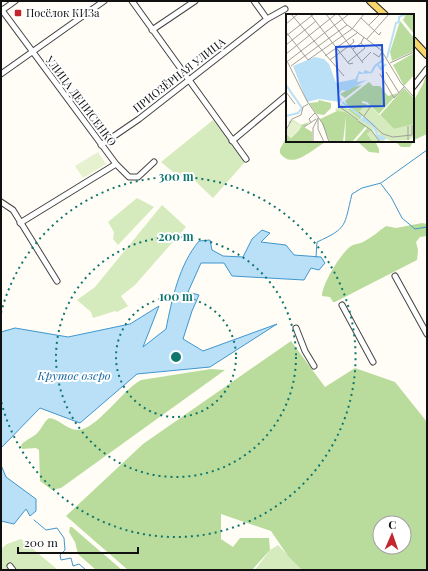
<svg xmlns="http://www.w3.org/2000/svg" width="428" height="571" font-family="'Playfair Display',serif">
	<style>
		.green { fill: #d5ebbd }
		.forest { fill: #b9dc9c; fill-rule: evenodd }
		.pitch { fill: #e6f2cf }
		.water { fill: #b9e0f7; stroke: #3f96cf }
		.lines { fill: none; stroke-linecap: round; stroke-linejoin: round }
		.stream { stroke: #3f96cf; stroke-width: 1 }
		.minor-casing { stroke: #444; stroke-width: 7 }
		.major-casing { stroke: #222; stroke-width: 8 }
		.minor { stroke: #fff; stroke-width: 5 }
		.major { stroke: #f9d66b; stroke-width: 6 }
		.ring { fill: none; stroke: #0f766e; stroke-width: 2; stroke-dasharray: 2 4 }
		.poi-dot { fill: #c4262e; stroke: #fff; stroke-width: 1.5 }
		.labels { text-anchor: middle; stroke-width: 4; stroke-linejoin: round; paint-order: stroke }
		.poi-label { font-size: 11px; fill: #111; stroke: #fff; text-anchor: start }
		.street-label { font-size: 11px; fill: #111; stroke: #fff }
		.water-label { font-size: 12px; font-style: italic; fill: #1768a6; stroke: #fff }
		.inset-river { fill: none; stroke: #b9e0f7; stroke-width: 2 }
		.inset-road { fill: none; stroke: #a09f9a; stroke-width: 1 }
		.view { fill: #1d4ed8; fill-opacity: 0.15; stroke: #1d4ed8; stroke-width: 2 }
		.inset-edge { fill: none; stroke: #111; stroke-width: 2 }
		.centre { fill: #0f766e; stroke: #fff; stroke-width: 2 }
		.ring-label { font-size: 12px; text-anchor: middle; font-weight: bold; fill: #0f766e; stroke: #fff; stroke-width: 4; stroke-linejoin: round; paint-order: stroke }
	</style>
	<rect width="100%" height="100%" fill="#fffdf5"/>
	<path class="green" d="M213 120 230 140 245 162 213 198 191 177C180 181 169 168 161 162Z
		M137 198 154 207 118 245 113 239 114 232 108 222Z
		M162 205 186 227 135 285 121 296 128 306 117 312 115 311 93 318 91 312 77 300 95 287Z
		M21 539 58 570H1V549L7 544Z
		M278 545 302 570H255L270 550Z"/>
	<path class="forest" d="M426 76 427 134 414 140 410 147H401L395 141H413V102L423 84Z
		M287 136V141H328C315 146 293 172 280 153V149Z
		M357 141H375L379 149V153L369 152Z
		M422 223 427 224V236L420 237 416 242 418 250 417 260 335 302H333L330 297 322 296C322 284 341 253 351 246 354 244 359 244 363 242 371 238 379 231 386 226L396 228Z
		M291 341 325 387 355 368 395 382 427 422V570H302L288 556 271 531 221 514V539L233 547 240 538H269L270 550 252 570H128L66 516 143 444ZM380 523H404V547H380Z
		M211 369 225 370 61 488 52 490 40 481 39 450 36 448 22 449 21 445C26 439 35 437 39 431 43 426 44 422 49 418 60 419 65 429 77 430 96 431 122 390 141 380Z
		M70 527H72L122 570H96L78 554 75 542 69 532Z"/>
	<path class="pitch" d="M98 152 106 164 83 178 75 166Z"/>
	<path class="water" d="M262 230 270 233 261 242 286 245 294 255 321 257 325 263 319 270 311 268 304 280 232 276 224 263H201L188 292 199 295 192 311 183 339 203 351 277 324 210 367 137 374 80 423 40 408 1 448V332L15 328 68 337 130 324 159 306 143 347 166 329C172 299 179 265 199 241L210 240 212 250 223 256 243 257 252 239Z
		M1 465 6 477 36 499V511L30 516 26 509 14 524 1 521Z"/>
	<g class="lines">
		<path class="stream" d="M381 184 391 197 402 218 415 229 427 227
			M316 257 317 242C348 228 344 226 352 194L362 188 381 183 427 150
			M34 520 46 530 57 528 64 538 65 550 60 555 61 560 71 558 73 566 79 564 86 570"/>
		<defs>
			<path id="minor" d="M132 1 246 159
				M1 9 116 164 129 177H138L154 162
				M1 11 15 1
				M267 19 285 9
				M152 30 195 1
				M1 74 104 1
				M413 87 427 69
				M232 141 287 95
				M101 145 139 119 267 19 254 1
				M1 202 13 210 57 281
				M20 223 116 164
				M395 276 427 334
				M342 305 373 362
				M296 328 305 351 314 366
				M10 566 13 570"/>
			<path id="major" d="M370 1 385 15
				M413 40 427 55"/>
		</defs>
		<use href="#minor" class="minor-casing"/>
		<use href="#major" class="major-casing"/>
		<use href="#minor" class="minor"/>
		<use href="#major" class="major"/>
	</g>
	<g class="ring">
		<circle cx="176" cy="357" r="60"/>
		<circle cx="176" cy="357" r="120"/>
		<path d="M1 313A180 180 0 1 1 1 401"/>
	</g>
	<rect class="poi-dot" x="14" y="9" width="8" height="8" rx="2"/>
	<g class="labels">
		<g class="poi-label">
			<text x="26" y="17">Посёлок КИЗа</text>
		</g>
		<g class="street-label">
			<text transform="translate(179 75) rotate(-38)" y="4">ПРИОЗЁРНАЯ УЛИЦА</text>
			<text transform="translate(81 101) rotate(53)" y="4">УЛИЦА ДЕНИСЕНКО</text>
		</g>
		<g class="water-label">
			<text x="74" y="380">Крутое озеро</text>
		</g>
	</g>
	<g transform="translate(286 14)">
		<rect width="128" height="128" fill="#fffdf5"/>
		<path d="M55 90 86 112 88 119 100 128H87L81 120 84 116 59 98 53 99 49 96ZM82 90 108 115 128 110V122L123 126 105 127 96 123 73 98Z" fill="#d5ebbd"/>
		<path d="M120 0H128V20L117 6ZM114 7 128 24V37L106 47 104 38ZM128 39V61L118 72 107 51ZM83 68 87 72H94L102 82 112 79 93 100 81 88 76 87V89L81 90 73 98 76 101 74 105 61 95H64L59 87ZM76 71 59 84 54 80 67 73ZM118 74 128 84V110L108 115 94 101ZM33 86 45 89V94L38 101 31 100 23 89 32 88ZM51 97 59 98 80 112 66 128H59L60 102 57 128H44L34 105ZM7 106 15 111 23 108 18 113 26 118V128H0V120L5 124 14 115 2 108ZM81 114 85 116 81 120 87 128H69Z" fill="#b9dc9c"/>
		<path d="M6 106 16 112 5 124 0 120V117Z" fill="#e6f2cf"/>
		<path d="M29 43 38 45 43 50 50 69 69 65 68 68 73 57 77 59 79 56 86 59 73 60 71 68 81 66 61 77 56 76 52 81 56 86 54 88 33 85 21 88 7 52ZM78 102 89 111 92 120 100 124 99 126H93L86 112 74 106Z" fill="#b9e0f7"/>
		<path class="inset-river" d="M101 44 110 9 113 8V3L119 0M92 51 95 55 100 50M85 59 89 52 98 45M0 71 16 94 12 99 0 102M56 88 76 103"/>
		<path class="inset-road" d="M5 0 58 62M24 0 63 50 67 49M40 0 77 49M52 0 60 10 95 36 115 69 128 83M75 4 93 21 95 18M0 10 12 0M83 11 94 0M0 18 22 46 66 15 78 0M0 22 28 0M81 25 103 0M0 31 30 7M67 35 75 29 78 23M87 39 93 43 96 38M0 40 50 0M39 42 71 19M0 45 21 87 37 110 43 128M44 46 68 28 67 25M2 47 63 0M76 47 85 38M62 48 79 34 75 29M104 49 128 38M5 52 61 11M100 58 113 79M94 60 108 84 118 73M0 78 9 90M54 93 72 106M73 98 97 120 107 123 126 121V111M78 102 85 92M32 104V115L38 128M72 107 85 116 94 128M25 109 23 105 29 99M122 112V126M18 113 30 105M0 116 6 105 15 101 17 93 22 90M27 128V114L32 104"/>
		<path class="view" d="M96 31 98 92 53 93 50 33Z"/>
		<rect width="128" height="128" class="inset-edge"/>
	</g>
	<circle cx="176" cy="357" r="6" class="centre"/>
	<g class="ring-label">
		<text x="176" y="181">300 m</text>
		<text x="176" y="241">200 m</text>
		<text x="176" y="301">100 m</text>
	</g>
	<rect width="428" height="571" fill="none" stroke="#111111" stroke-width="4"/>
	<g transform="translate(392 535) rotate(2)"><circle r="19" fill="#ffffff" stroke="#a0a0a0"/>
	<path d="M0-3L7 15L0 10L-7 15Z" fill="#c4262e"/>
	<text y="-6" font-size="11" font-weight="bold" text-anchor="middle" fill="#111111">С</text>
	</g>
	<path d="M18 547v6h120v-6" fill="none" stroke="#111111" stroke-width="2"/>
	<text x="24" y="547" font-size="12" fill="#111111" stroke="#ffffff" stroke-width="3" paint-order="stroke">200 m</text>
</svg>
